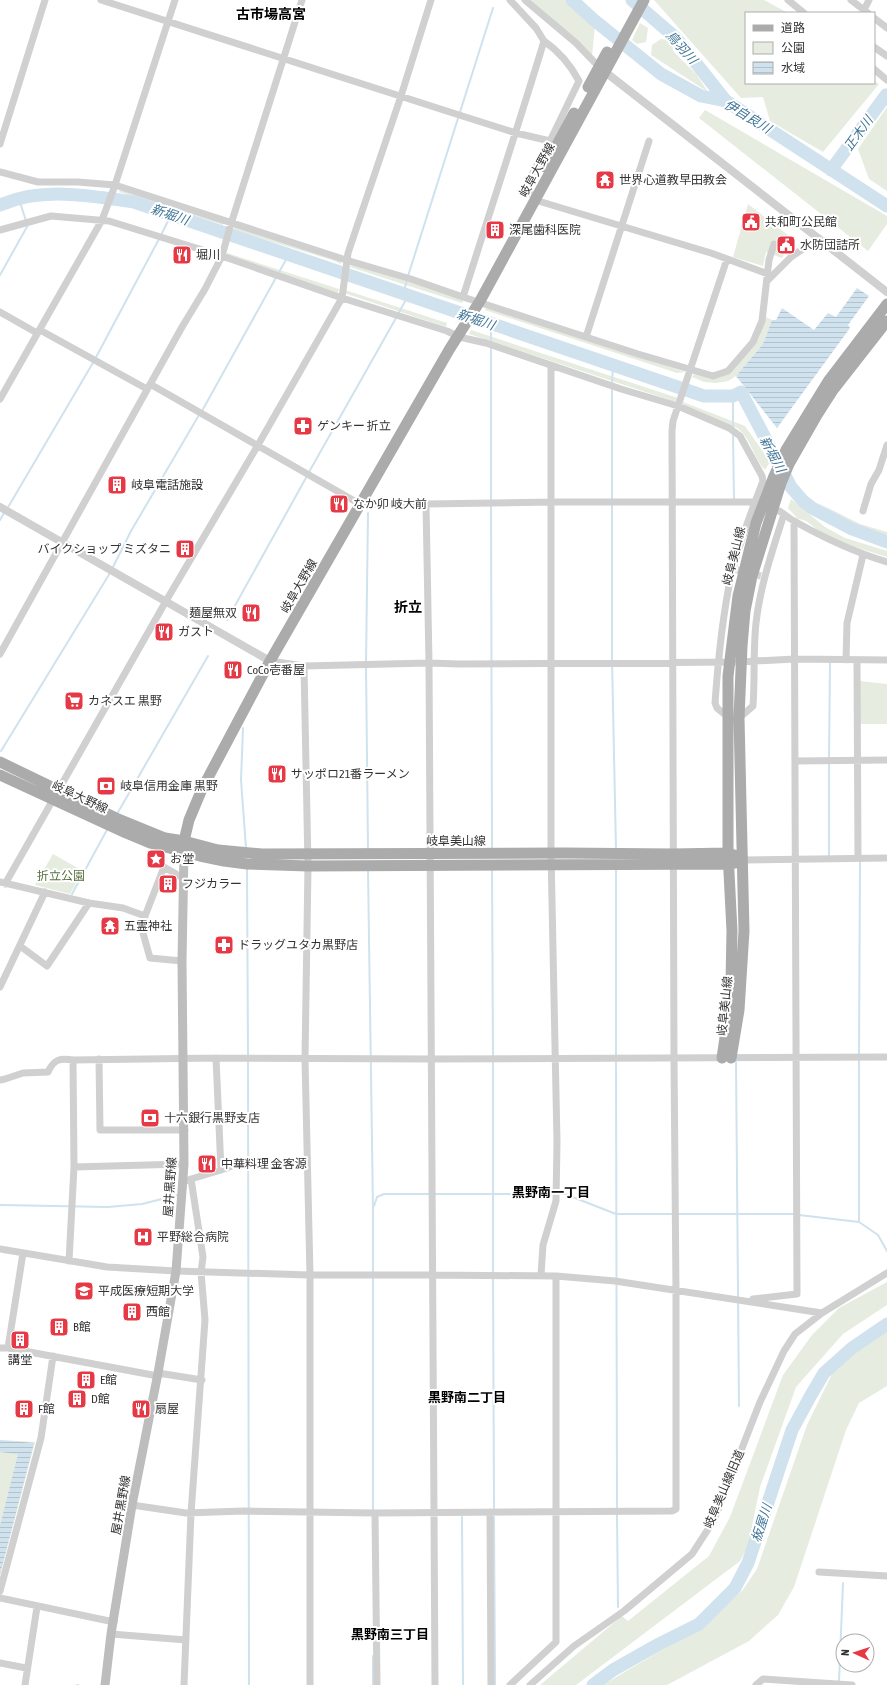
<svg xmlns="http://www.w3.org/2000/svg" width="887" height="1685" font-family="'Asap Condensed','Noto Sans JP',sans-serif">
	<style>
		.green { fill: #e6ecdf }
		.water { fill: url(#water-rules) }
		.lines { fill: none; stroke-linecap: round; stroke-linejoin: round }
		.stream { stroke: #cfe2ee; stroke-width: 2 }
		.river { stroke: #cfe2ee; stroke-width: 13 }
		.minor-tunnel { stroke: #d6d6d6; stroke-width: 7; stroke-dasharray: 7 3.5; stroke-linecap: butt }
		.minor { stroke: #d0d0d0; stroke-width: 7 }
		.tertiary { stroke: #d0d0d0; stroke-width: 8 }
		.secondary { stroke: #bdbdbd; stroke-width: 9 }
		.primary { stroke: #ababab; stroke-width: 11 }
		.labels { text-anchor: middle; stroke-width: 4; stroke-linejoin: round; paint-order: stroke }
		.street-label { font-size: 12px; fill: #333; stroke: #fff }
		.poi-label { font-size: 12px; fill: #333; stroke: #fff; text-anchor: start }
		.park-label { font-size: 12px; fill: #56703f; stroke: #fff }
		.water-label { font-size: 13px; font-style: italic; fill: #3f7597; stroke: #fff }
		.neighbourhood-label { font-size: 13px; font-weight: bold; fill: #000; stroke: #fff }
		.quarter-label { font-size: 14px; font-weight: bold; fill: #000; stroke: #fff }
	</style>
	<defs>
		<pattern id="water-rules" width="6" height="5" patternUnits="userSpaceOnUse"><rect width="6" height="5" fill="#cfe2ee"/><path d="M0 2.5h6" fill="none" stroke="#b2c2cd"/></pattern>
	</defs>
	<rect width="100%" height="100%" fill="#fff"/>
	<path class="green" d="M528 0H565L595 26 592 56Z
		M654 0H764L788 13H746V83H874V81L879 84 823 152 770 121 763 97 741 98Z
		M640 23 648 28 646 42 637 44 632 40Z
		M661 39 672 41 673 51 696 74 708 92 651 55 652 45Z
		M887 107V191L869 179 858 149Z
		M705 110 887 216V224L868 251 699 118Z
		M120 190 223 223V225L119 192Z
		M748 204 793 239 782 258 766 252 763 266 733 257Z
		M235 227 341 260V264L332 260 233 230Z
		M227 253 339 289 338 293 227 257Z
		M352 264 464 299 462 303 350 267Z
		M345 290 447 323 446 327 344 293Z
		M487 306 685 372 677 373 485 310Z
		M766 317 772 320 763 344 736 376 728 381 716 383 704 382 692 377 694 374 712 377 733 370 759 338 762 326Z
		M471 330 678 398 677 401H673L469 334Z
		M683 402 745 426 770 462 765 470C753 458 752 439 737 428L682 405Z
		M791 499 825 527 845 538 887 551V557C865 550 842 544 822 533 813 528 808 519 798 519L788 508Z
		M818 503 860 524 887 532V536L854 525Z
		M860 681 887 684V724H858Z
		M53 854 83 871 70 894 35 885Z
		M887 1282V1305L843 1334 796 1387 760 1487 748 1546 740 1561 576 1685H540L622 1616 628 1621 709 1556 730 1517 783 1375 812 1335 839 1308Z
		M887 1329V1386L859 1403 846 1430 794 1587 778 1615 749 1641 667 1685H603L687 1635 742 1591 757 1569 807 1425 832 1374 853 1353Z
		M0 1440 35 1442 0 1576Z"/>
	<path class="water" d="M857 288 869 296 848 325 850 328 777 428 736 376 763 344 772 320H776L782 308 814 330 828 313 836 317Z
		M0 1440 34 1443 0 1574V1526L18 1454 0 1452Z"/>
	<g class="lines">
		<path class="stream" d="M19 199 26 221
			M161 235 171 215
			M0 275 28 225
			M408 276 493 8
			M403 294 407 280
			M398 314 408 296
			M491 324V343
			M491 347V501
			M612 384 613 365
			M612 388V500
			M733 396V429
			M202 411 288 256
			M733 433 734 501
			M309 472 396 318
			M612 504V658L616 850
			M491 505 492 849
			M7 509 94 361 159 239
			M0 520 4 513
			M112 569 131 531 199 415
			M227 620 307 476
			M366 662 368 513
			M366 666 368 850
			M243 728 241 780 246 848
			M1 751 110 573
			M829 758 830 662
			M829 763V856
			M117 814 208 656
			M859 860H860L859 1055
			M247 867 248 1056
			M616 868V1056
			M492 869 493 1057
			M368 870 373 1209V1512
			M72 894 108 828
			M616 1060 617 1510
			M248 1061 249 1685
			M493 1061V1273
			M736 1062 739 1406
			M0 1205 108 1207 142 1204 178 1195
			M374 1206 377 1197 384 1194H565L616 1214H673
			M677 1214H795
			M799 1215 859 1222 878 1235 887 1251
			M859 1222V1059
			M493 1277 494 1508
			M617 1514 618 1607
			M462 1517 463 1685
			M494 1517 495 1685
			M373 1656V1685
			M839 1682 843 1583
			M77 1685H78"/>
		<path class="river" d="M572 0 594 20 661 74 701 96 726 101 887 206
			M632 0 676 38 726 101
			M831 170 886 95
			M0 205C43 186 90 196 134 202L704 396H733L741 392 791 487 803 501 812 508 852 529 887 542
			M593 1685 613 1670 659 1644 699 1624 735 1588 748 1563 792 1430 811 1395 824 1373 852 1348 887 1324"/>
		<path class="minor-tunnel" d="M737 570 761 576"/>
		<path class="minor" d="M101 0 456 114 516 133 550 141 557 144 559 147
			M510 0 536 28 544 41C518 127 490 211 463 297L638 354 713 376 728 371 753 342 762 321 769 260 774 244
			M525 0 576 43 601 69
			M788 0 804 13
			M851 0 868 13
			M866 6 869 0
			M874 18 887 28
			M874 47 887 56
			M874 69 887 80
			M0 144 45 0
			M0 172 38 182H78L115 185 346 260 411 279 463 297
			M531 194 526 186 550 141 579 81C570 64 560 52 544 41
			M535 200 711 253 768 274
			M0 230 51 216 109 221 222 256 342 298 447 331 459 337 486 343 621 389 678 406 729 428 740 436 762 476 763 481C751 512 739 544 731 576 722 618 718 661 715 703L717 708 728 717
			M767 281 791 257 819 238
			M0 312 37 333
			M40 330 147 389
			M586 337 649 141
			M150 384 358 503 362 504H426L551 502H756
			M0 399 102 220 114 188 175 0
			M426 504 429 663 435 1685
			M779 511C785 514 788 518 794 521 824 538 854 552 887 562
			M863 511 871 484 879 470 887 445
			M0 654 182 327 205 289 222 256 230 227 302 0
			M846 660 847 623 863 555
			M270 661 304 666 429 663 459 664 736 662 795 659 887 660
			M857 661 858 858
			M304 666 308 866 305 1059 310 1275V1685
			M739 718 753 706C755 679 753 651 756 623 760 586 773 549 784 514
			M796 761 887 760
			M743 860 887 858
			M0 882 89 903 123 908 145 916 143 933 150 958 182 961
			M5 884 166 601 258 445 342 298 348 253 401 96 431 0
			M145 916 164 867 183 878
			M20 946 47 966 89 903
			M0 987 45 892
			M216 1058 221 1170
			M99 1059 100 1130H185
			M0 1080 5 1079 23 1073 48 1072C54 1059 60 1058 73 1060L216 1058 432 1059 887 1057
			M74 1167 184 1164
			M191 1179 221 1170 243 1162
			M183 1182 191 1179 203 1257 201 1272 205 1320 191 1513 184 1685
			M0 1249 107 1267 176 1271 310 1275H433L556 1276 615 1281 822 1313
			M69 1261 74 1167 73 1060
			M541 1275 543 1245 556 1201 557 1142 551 853V365
			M753 1299 797 1294 794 521
			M0 1348H8L158 1376
			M8 1348 23 1253
			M158 1373 202 1380
			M132 1505 186 1513 244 1511 375 1513 672 1511 676 1509V1291L674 1059 672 431 673 421 727 259
			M490 1512 491 1685
			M375 1513 377 1685
			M819 1572 887 1576
			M0 1591 41 1438 53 1356
			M0 1598 114 1622
			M111 1634 186 1640
			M0 1663 26 1668
			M25 1685 37 1607
			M510 1685 556 1642V1276
			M530 1685 574 1646 624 1611 692 1554 714 1520 760 1402 784 1351 795 1334 822 1313 887 1273
			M756 1685 763 1679 852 1685"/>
		<path class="tertiary" d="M604 71 887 292
			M0 507 270 661"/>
		<path class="secondary" d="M105 1685 111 1634 132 1505 158 1373 176 1271 184 1164 182 961 184 852"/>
		<path class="primary" d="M588 87 607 52
			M545 167 574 113
			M0 762 116 818 165 838 184 841 218 850 262 854 564 853 673 854 728 853 734 855
			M0 775 126 833 150 843 200 856 224 861 247 864 308 866 729 864 735 863
			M184 852V841L189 820 202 789 270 661 449 350 480 301 644 0
			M722 1058 728 1017 731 982 732 931 728 853V676L738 596 756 523 774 476 786 450 829 380 887 304
			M731 1058 739 1010 744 931 739 718 742 646 745 611 752 576 781 483 789 464 817 415 833 390 887 321"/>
	</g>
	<defs>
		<symbol id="temple-square" viewBox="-11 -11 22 22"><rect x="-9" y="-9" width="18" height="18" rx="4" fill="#e63946" stroke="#fff"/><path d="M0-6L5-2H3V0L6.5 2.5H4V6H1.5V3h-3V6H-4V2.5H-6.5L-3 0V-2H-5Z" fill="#fff"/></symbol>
		<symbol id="civic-square" viewBox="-11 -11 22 22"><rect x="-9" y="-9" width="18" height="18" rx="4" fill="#e63946" stroke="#fff"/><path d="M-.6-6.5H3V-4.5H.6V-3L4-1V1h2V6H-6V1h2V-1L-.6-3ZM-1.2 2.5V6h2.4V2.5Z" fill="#fff"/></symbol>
		<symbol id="building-square" viewBox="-11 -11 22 22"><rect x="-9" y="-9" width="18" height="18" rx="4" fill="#e63946" stroke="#fff"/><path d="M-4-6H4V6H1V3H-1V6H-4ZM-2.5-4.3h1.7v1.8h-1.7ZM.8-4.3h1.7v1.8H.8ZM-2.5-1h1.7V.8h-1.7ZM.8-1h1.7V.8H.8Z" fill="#fff"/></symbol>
		<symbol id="restaurant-square" viewBox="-11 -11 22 22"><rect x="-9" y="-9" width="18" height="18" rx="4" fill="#e63946" stroke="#fff"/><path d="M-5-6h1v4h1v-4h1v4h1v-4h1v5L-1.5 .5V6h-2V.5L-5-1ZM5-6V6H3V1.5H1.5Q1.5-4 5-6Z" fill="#fff"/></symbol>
		<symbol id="pharmacy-square" viewBox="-11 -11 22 22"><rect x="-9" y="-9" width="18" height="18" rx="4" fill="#e63946" stroke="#fff"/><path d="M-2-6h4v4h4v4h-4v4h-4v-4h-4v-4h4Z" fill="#fff"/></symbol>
		<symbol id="supermarket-square" viewBox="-11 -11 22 22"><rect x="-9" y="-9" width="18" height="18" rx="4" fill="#e63946" stroke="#fff"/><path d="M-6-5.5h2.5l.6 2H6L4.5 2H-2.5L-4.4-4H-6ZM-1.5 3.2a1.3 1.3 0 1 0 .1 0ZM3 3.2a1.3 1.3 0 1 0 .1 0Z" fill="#fff"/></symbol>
		<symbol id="bank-square" viewBox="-11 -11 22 22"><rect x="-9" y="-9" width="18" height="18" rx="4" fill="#e63946" stroke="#fff"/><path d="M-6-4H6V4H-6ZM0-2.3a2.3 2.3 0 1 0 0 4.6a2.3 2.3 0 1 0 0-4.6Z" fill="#fff"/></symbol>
		<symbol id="sight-square" viewBox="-11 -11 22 22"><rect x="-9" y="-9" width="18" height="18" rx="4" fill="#e63946" stroke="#fff"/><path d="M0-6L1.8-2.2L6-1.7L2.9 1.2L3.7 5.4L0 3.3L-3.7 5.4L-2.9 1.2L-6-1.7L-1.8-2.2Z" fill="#fff"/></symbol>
		<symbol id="hospital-square" viewBox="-11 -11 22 22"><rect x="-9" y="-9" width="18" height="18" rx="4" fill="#e63946" stroke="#fff"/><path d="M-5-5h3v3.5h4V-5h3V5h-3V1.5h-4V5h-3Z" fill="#fff"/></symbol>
		<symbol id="university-square" viewBox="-11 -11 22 22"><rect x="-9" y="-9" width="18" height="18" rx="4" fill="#e63946" stroke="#fff"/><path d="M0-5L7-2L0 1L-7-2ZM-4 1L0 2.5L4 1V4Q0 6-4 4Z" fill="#fff"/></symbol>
	</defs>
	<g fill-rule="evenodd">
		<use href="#temple-square" x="594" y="169" width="22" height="22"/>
		<use href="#civic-square" x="740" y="211" width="22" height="22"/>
		<use href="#building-square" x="484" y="219" width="22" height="22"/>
		<use href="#civic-square" x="775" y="234" width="22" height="22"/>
		<use href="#restaurant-square" x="171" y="244" width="22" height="22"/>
		<use href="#pharmacy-square" x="292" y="415" width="22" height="22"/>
		<use href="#building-square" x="106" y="474" width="22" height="22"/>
		<use href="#restaurant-square" x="328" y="493" width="22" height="22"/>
		<use href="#building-square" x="174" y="538" width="22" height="22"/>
		<use href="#restaurant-square" x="240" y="602" width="22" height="22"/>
		<use href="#restaurant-square" x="153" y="621" width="22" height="22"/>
		<use href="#restaurant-square" x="222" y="659" width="22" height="22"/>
		<use href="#supermarket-square" x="63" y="690" width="22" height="22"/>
		<use href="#restaurant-square" x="266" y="763" width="22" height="22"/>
		<use href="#bank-square" x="95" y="775" width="22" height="22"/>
		<use href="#sight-square" x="145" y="848" width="22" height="22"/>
		<use href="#building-square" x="157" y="873" width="22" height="22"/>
		<use href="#temple-square" x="99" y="915" width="22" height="22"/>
		<use href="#pharmacy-square" x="213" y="934" width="22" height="22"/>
		<use href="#bank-square" x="139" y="1107" width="22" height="22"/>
		<use href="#restaurant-square" x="196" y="1153" width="22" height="22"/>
		<use href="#hospital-square" x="132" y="1226" width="22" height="22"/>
		<use href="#university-square" x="73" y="1280" width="22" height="22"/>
		<use href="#building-square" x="121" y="1301" width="22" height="22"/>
		<use href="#building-square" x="48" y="1316" width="22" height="22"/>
		<use href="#building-square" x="9" y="1329" width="22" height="22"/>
		<use href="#building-square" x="75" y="1369" width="22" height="22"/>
		<use href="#building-square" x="66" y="1388" width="22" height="22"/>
		<use href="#building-square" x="13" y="1398" width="22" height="22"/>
		<use href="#restaurant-square" x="130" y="1398" width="22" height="22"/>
	</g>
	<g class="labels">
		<g class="street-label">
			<text transform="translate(537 170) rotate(-61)" y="4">岐阜大野線</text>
			<text transform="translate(734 556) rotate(-76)" y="4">岐阜美山線</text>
			<text transform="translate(299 586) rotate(-60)" y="4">岐阜大野線</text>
			<text transform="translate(80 797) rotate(25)" y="4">岐阜大野線</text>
			<text x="456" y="845">岐阜美山線</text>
			<text transform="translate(725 1006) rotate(-84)" y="4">岐阜美山線</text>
			<text transform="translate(170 1187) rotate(-86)" y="4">屋井黒野線</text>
			<text transform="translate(724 1489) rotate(-67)" y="4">岐阜美山線旧道</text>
			<text transform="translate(121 1505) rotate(-80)" y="4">屋井黒野線</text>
		</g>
		<g class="poi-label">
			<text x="619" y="184">世界心道教早田教会</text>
			<text x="765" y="226">共和町公民館</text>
			<text x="509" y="234">深尾歯科医院</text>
			<text x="800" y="249">水防団詰所</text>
			<text x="196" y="259">堀川</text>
			<text x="317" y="430">ゲンキー 折立</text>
			<text x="131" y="489">岐阜電話施設</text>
			<text x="353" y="508">なか卯 岐大前</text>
			<text x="171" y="553" text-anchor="end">バイクショップ ミズタニ</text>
			<text x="237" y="617" text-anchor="end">麺屋無双</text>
			<text x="178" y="636">ガスト</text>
			<text x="247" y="674">CoCo壱番屋</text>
			<text x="88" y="705">カネスエ 黒野</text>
			<text x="291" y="778">サッポロ21番ラーメン</text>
			<text x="120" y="790">岐阜信用金庫 黒野</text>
			<text x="170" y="863">お堂</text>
			<text x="182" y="888">フジカラー</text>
			<text x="124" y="930">五霊神社</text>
			<text x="238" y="949">ドラッグユタカ黒野店</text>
			<text x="164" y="1122">十六銀行黒野支店</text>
			<text x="221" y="1168">中華料理 金客源</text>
			<text x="157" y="1241">平野総合病院</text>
			<text x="98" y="1295">平成医療短期大学</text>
			<text x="146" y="1316">西館</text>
			<text x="73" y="1331">B館</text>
			<text x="20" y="1364" text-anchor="middle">講堂</text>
			<text x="100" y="1384">E館</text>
			<text x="91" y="1403">D館</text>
			<text x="38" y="1413">F館</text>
			<text x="155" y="1413">扇屋</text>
		</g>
		<g class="park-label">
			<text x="61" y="880">折立公園</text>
		</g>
		<g class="water-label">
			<text transform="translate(682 47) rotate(48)" y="5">鳥羽川</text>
			<text transform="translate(748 116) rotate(31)" y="5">伊自良川</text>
			<text transform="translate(858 133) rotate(-54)" y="5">正木川</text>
			<text transform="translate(170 214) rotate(19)" y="5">新堀川</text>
			<text transform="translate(476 319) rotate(19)" y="5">新堀川</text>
			<text transform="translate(773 454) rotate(62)" y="5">新堀川</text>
			<text transform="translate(761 1523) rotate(-72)" y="5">板屋川</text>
		</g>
		<g class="neighbourhood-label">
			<text x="551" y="1197">黒野南一丁目</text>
			<text x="467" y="1402">黒野南二丁目</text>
			<text x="390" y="1639">黒野南三丁目</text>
		</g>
		<g class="quarter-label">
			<text x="271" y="19">古市場高宮</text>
			<text x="408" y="612">折立</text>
		</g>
	</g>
	<rect x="745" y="12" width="130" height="72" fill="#ffffff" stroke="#adadad"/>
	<rect x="753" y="25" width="20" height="6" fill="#ababab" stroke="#adadad"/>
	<text x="781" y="32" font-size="12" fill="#333333">道路</text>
	<rect x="753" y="42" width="20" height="12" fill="#e6ecdf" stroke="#adadad"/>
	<text x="781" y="52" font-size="12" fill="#333333">公園</text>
	<rect x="753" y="62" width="20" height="12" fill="url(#water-rules)" stroke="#adadad"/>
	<text x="781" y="72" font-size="12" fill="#333333">水域</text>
	<g transform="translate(855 1653) rotate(273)"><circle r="19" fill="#ffffff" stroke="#adadad"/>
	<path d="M0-3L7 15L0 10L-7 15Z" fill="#e63946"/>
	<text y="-6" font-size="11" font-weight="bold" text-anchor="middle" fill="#333333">N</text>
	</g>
</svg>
